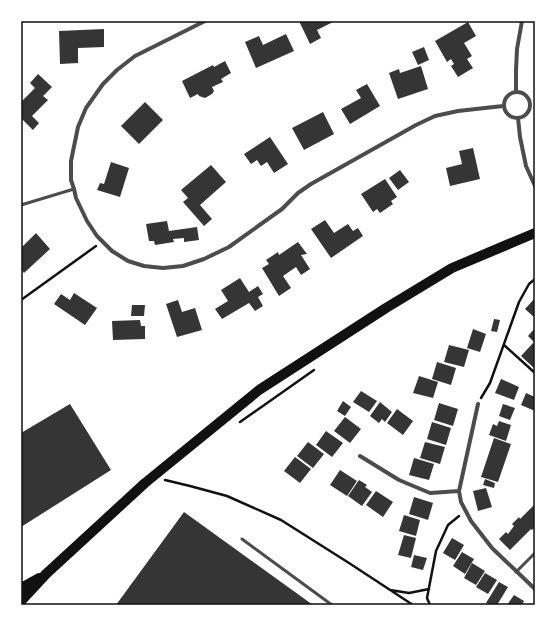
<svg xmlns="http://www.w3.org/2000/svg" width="556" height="626" font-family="Figtree,sans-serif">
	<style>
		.building { fill: #353535 }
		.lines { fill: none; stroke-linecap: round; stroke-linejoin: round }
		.path { stroke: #111; stroke-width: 2.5 }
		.service { stroke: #4c4c4c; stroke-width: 3 }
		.minor { stroke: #4c4c4c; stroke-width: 4 }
		.primary { stroke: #111; stroke-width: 10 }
		.neatline { fill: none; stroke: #111; stroke-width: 1.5 }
	</style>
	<rect width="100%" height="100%" fill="#fff"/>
	<path class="building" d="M299 21H335L317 30 321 38 310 44Z
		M468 22 476 36 464 43 472 56 467 59 473 68 458 77 451 66 454 64 451 59 447 62 435 41Z
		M104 29V47L78 48V63L60 64 59 31Z
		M286 34 294 51 256 68 245 42 259 36 263 45Z
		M424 47 429 60 418 65 412 52Z
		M225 61 231 73 221 79 223 82 212 87 214 91 212 94 205 98 199 96 198 94 190 98 182 81 213 65 214 67Z
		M421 66 428 89 398 99 389 73 399 69 400 73Z
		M38 74 52 87 43 96 48 100 32 116 39 123 33 130 21 118V102L35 88 30 83Z
		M367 84 380 106 350 124 341 109 361 98 356 90Z
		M145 102 163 120 139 144 121 126Z
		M323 112 334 134 304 150 292 128Z
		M270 137 288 164 274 173 267 162 261 166 257 160 251 164 244 154Z
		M473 148 480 179 450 186 446 168 462 164 459 151Z
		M111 162 129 168 120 197 97 190 100 183 104 184Z
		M211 165 226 182 200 205 212 219 204 226 183 202 188 198 181 190Z
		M400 170 409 182 398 190 389 178Z
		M385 179 397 197 391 201 393 204 380 213 377 209 373 212 361 194Z
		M325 220 334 233 348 224 353 231 358 228 363 236 331 258 311 229Z
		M167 221 169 231 197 227 199 240 184 242V238L173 239 174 242 155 245 154 241H149L146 224Z
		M36 233 50 249 24 273 21 269V244L23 246Z
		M298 242 307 254 301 255 310 269 301 275 296 267 283 276 291 288 279 296 262 268 269 264 266 260 278 252 279 255Z
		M240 278 249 292 258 286 263 294 258 297 263 306 255 311 249 303 222 319 215 309 228 301 221 290Z
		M74 293 97 308 85 325 54 304 61 294 70 300Z
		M535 298V318L525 309Z
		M178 300 182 312 195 308 202 330 177 337 166 304Z
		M132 305H145L144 316H131Z
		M494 319 500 320 497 332 491 331Z
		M140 320 141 326H145V339L113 340 112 321Z
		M535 328V343L528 336Z
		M473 329 486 334 480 352 467 348Z
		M533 343 535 345V369L521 356Z
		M449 345 469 350 464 367 444 362Z
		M437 362 456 368 451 385 432 379Z
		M419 376 438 382 433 398 413 393Z
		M501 379 519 387 514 400 495 393Z
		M361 391 377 401 369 412 353 402Z
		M526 393 535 397V411L521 405Z
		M343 401 351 407 345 416 337 411Z
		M380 402 392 412 385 422 382 419 379 423 370 416Z
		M439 403 458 409 453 426 434 420Z
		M70 404 111 470 21 527V433Z
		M503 404 515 408 510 420 499 416Z
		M397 409 413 421 403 435 387 423Z
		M345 417 361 429 350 443 334 431Z
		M499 421 511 425 506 441 489 435 493 424 497 426Z
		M432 422 451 428 446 445 427 439Z
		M326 431 343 443 332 457 316 445Z
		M494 438 511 444 498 482 481 477Z
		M308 442 324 454 313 468 297 456Z
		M425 442 445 447 440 464 420 458Z
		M295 457 311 469 300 483 284 471Z
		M414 458 434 464 429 480 409 475Z
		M340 470 357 481 347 496 330 485Z
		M485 479 495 483 494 488 483 485Z
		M359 480 367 485 365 487 372 492 362 506 348 496Z
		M486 488 492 507 478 511 473 491Z
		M376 491 393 502 383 517 366 505Z
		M414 497 433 503 428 520 409 514Z
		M535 504V527L532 530 531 529 510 550 499 539 506 532 508 534 514 526 512 524 519 517 520 519Z
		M184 512 313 605H116Z
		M404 515 420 520 416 536 399 531Z
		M404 535 416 538 411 558 398 555Z
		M452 538 464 545 455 560 443 553Z
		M462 552 474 559 465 574 453 566Z
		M414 555 427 558 423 570 411 567Z
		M472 563 485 571 476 585 464 578Z
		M485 573 497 580 488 594 476 587Z
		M499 582 508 587 497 605H490L486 603Z
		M514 595 524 601 522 605H507Z"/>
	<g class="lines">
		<path class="path" d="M21 300 96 246
			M504 345 535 373
			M481 398 490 383 519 302 529 284 535 279
			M240 422 314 370
			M165 480 190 486 227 496 281 520 349 563 413 605
			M390 590 409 593 429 589
			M430 605 427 598 436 551 448 525 459 516"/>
		<path class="service" d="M21 205 74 189
			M242 539 332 605
			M516 572 535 553"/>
		<path class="minor" d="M205 21 135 56 117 70 103 84 86 108 78 127 71 161V180L74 189 76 198 87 221 97 236 112 251 128 261 144 266 163 268 183 266 204 259 229 247 282 209 298 193 311 184 416 125 435 116 458 111 503 106
			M516 91V70L517 49 522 21
			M504 105a13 13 0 1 1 26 0a13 13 0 1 1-26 0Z
			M518 118 520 137 526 166 535 186
			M478 404 459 491 461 502 471 521 492 548 535 589
			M360 456 399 480 430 493 459 491"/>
		<path class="primary" d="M21 588 39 578
			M21 601 46 574 145 483 259 390 386 308 452 268 535 233"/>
	</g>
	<rect width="556" height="626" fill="none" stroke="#ffffff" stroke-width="44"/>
	<rect x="22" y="22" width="512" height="582" class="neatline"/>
</svg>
